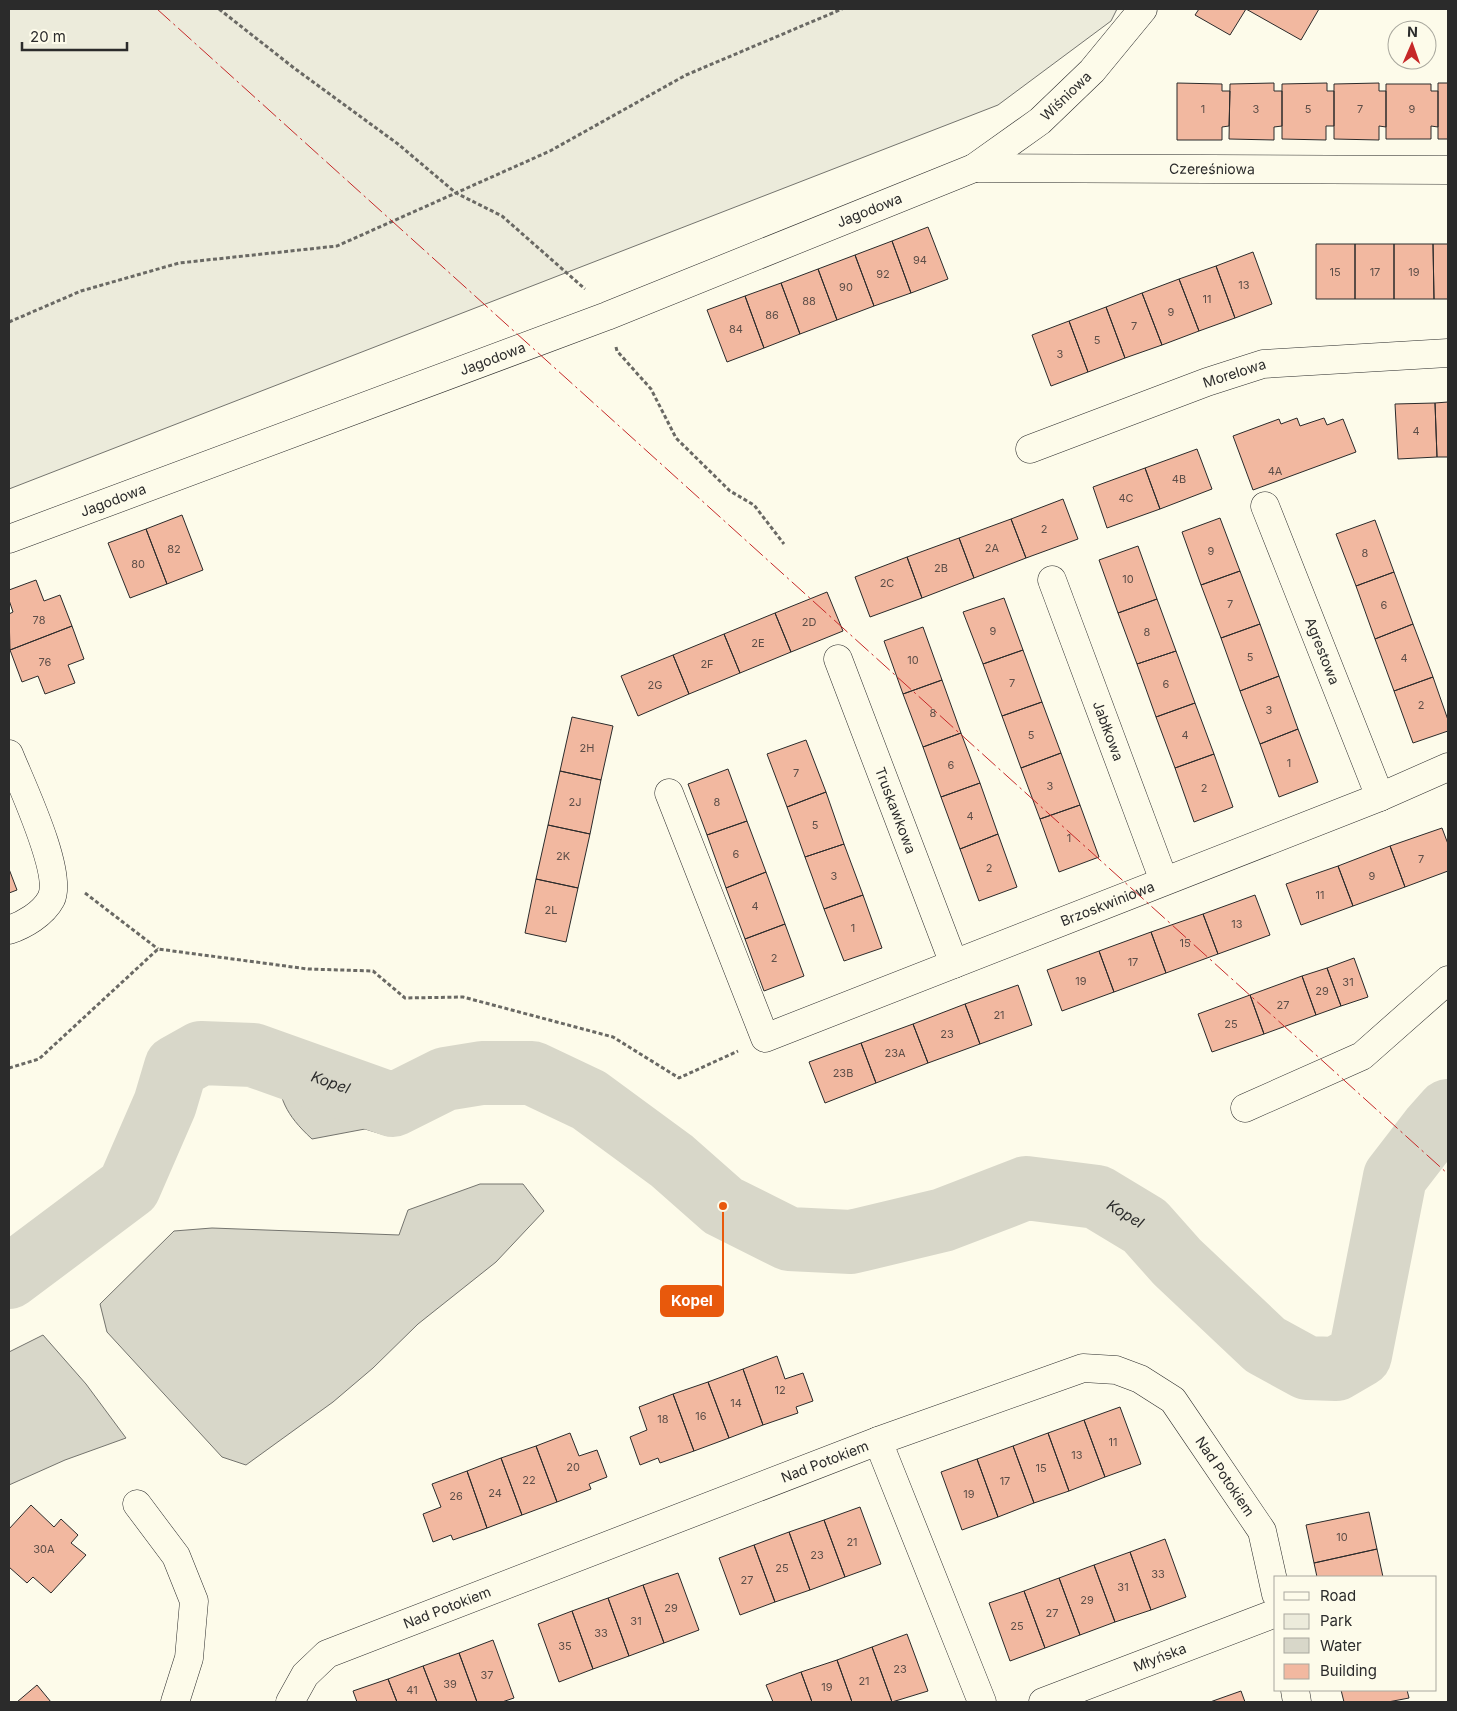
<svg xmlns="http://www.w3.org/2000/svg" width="1457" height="1711" font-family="Inter,sans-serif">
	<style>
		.green { fill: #ecebdb; stroke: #74746e }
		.water { fill: #d8d7c9; stroke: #74746e }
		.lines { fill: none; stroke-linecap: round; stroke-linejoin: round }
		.river { stroke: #d8d7c9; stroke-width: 64 }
		.building { fill: #f2b8a0; stroke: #2b2b2b }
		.minor-casing { stroke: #2b2b2b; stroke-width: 29 }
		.path { stroke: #6a6964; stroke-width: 3; stroke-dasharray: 4 2.5; stroke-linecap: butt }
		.minor { stroke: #fdfbea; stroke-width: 28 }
		.power { stroke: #c62828; stroke-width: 1; stroke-dasharray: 18 4 2.5 4; stroke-linecap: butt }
		.labels { text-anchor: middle; stroke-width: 4; stroke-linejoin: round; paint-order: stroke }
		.number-label { font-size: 11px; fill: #5d4e48 }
		.street-label { font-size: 14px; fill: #2b2b2b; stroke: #fdfbea }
		.water-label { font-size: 15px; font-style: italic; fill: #2b2b2b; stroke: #fdfbea }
		.leader { fill: none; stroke: #e8590c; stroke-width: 2 }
		.callout-dot { fill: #e8590c; stroke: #fdfbea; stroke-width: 2 }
		.callout { fill: #e8590c; stroke: #e8590c; stroke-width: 2 }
		.callout-label { font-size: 15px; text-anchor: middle; font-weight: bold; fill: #fff }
	</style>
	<rect width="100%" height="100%" fill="#fdfbea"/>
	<path class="green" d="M9 9H1117L1111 21 998 105 9 489Z"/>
	<path class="water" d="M295 1048H321L375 1067 404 1084 393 1105 385 1135 365 1129 312 1139C285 1114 279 1099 275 1062Z
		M480 1184H523L544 1211 496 1262 418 1324 373 1368 333 1402 246 1465 222 1457 107 1332 100 1304 174 1231 212 1228 399 1235 408 1210Z
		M43 1335 86 1384 126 1438 65 1460 9 1485V1352Z"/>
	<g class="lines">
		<path class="river" id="s1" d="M9 1277 129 1187 165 1104 176 1067 201 1053 253 1055 393 1105 445 1079 482 1073H532L589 1100 672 1161 723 1206 789 1239 851 1242 943 1220 1026 1188 1097 1197 1145 1226 1177 1262 1265 1345 1307 1368 1336 1369 1360 1355 1395 1177 1432 1129 1448 1111"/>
	</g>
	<path class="building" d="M1199 9H1246L1230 35 1195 15Z
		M1246 9H1319L1301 40Z
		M1177 83 1222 84V91H1230L1229 126 1222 127V140H1177Z
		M1274 83V91H1282V126L1274 127V140L1229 139 1230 84Z
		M1327 83V91H1334V126H1326V140L1282 139V84Z
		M1379 83V91H1386V127L1379 126V140L1334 139V84Z
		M1438 83H1448V139H1438Z
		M1386 84H1431V91H1438V127L1431 126V139H1386Z
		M928 227 948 279 911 293 892 241Z
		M892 241 911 293 874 306 855 255Z
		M1316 244H1355V299H1316Z
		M1355 244H1394V299H1355Z
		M1394 244H1433L1434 299H1394Z
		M1433 244H1448V299H1434Z
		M1253 252 1272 304 1235 318 1216 266Z
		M855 255 874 306 837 320 818 269Z
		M1216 266 1235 318 1199 331 1179 279Z
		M818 269 837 320 800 334 781 283Z
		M1179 279 1199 331 1162 345 1142 293Z
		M781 283 800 334 764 348 745 296Z
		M1142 293 1162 345 1125 358 1106 307Z
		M745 296 764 348 727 362 707 310Z
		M1106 307 1125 358 1088 372 1069 321Z
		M1069 321 1088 372 1051 386 1032 335Z
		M1448 402V457H1437L1435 403Z
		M1435 403 1437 457 1398 459 1395 404Z
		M1297 418 1300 426 1324 418 1327 425 1343 419 1356 452 1253 490 1233 436 1279 419 1281 424Z
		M1197 449 1212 489 1160 509 1145 468Z
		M1145 468 1160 509 1107 528 1093 487Z
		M1063 499 1078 539 1026 558 1011 519Z
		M182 515 203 570 167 584 146 529Z
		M1220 518 1240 571 1201 585 1182 532Z
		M1011 519 1026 558 974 578 959 538Z
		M1375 520 1394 572 1356 586 1336 534Z
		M146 529 167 584 130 598 108 543Z
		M959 538 974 578 922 598 907 557Z
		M1138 546 1157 599 1118 613 1099 560Z
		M907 557 922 598 870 617 855 577Z
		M1240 571 1260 624 1221 638 1201 585Z
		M1394 572 1413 624 1375 639 1356 586Z
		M36 580 44 601 60 595 72 626 10 650 9 614 13 612 9 600V590Z
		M827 592 843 631 791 652 775 613Z
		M1004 598 1023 650 983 664 963 612Z
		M1157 599 1176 651 1137 664 1118 613Z
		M775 613 791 652 740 673 724 634Z
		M1260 624 1279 676 1240 691 1221 638Z
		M1413 624 1433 677 1394 691 1375 639Z
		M72 626 84 659 68 665 75 683 45 694 38 676 22 682 10 650Z
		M923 627 942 680 903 694 884 641Z
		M724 634 740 673 689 694 673 655Z
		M1023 650 1042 702 1002 716 983 664Z
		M1176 651 1195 703 1156 717 1137 664Z
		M673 655 689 694 638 716 621 676Z
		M1279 676 1298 729 1260 744 1240 691Z
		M1433 677 1448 720V731L1413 743 1394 691Z
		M942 680 961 733 923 747 903 694Z
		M1042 702 1061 753 1021 768 1002 716Z
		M1195 703 1214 754 1175 768 1156 717Z
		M572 717 613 726 601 780 560 771Z
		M1298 729 1318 782 1279 797 1260 744Z
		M961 733 980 783 941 797 923 747Z
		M806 740 826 792 787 807 767 754Z
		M1061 753 1080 805 1040 819 1021 768Z
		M1214 754 1233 807 1194 822 1175 768Z
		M728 769 747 821 707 835 688 784Z
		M560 771 601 780 590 834 548 825Z
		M980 783 998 834 960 849 941 797Z
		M826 792 844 844 805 857 787 807Z
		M1080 805 1099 857 1059 872 1040 819Z
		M747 821 766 872 726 888 707 835Z
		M548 825 590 834 578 888 536 879Z
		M1442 828 1448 844V871L1405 887 1390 846Z
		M998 834 1017 887 979 901 960 849Z
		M844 844 863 895 824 909 805 857Z
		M1390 846 1405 887 1353 906 1338 866Z
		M1338 866 1353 906 1301 925 1286 884Z
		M9 869 17 890 9 893Z
		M766 872 785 924 745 939 726 888Z
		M536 879 578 888 566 942 525 933Z
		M863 895 882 948 844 961 824 909Z
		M1255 895 1270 935 1218 954 1203 914Z
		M1203 914 1218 954 1166 973 1151 932Z
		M785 924 804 976 764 991 745 939Z
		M1151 932 1166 973 1114 992 1099 951Z
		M1099 951 1114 992 1062 1011 1047 970Z
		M1354 958 1368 997 1341 1006 1327 968Z
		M1327 968 1341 1006 1316 1015 1302 976Z
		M1302 976 1316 1015 1264 1034 1250 995Z
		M1018 985 1032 1025 980 1044 965 1004Z
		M1250 995 1264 1034 1212 1052 1198 1014Z
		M965 1004 980 1044 928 1063 913 1024Z
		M913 1024 928 1063 876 1083 861 1043Z
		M861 1043 876 1083 825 1103 809 1062Z
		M777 1356 785 1379 803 1373 813 1401 796 1407 798 1413 763 1425 743 1369Z
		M743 1369 763 1425 729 1438 708 1382Z
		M708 1382 729 1438 694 1451 673 1394Z
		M673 1394 694 1451 660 1463 658 1458 640 1465 630 1437 647 1430 639 1407Z
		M1120 1407 1141 1464 1105 1477 1084 1420Z
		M1084 1420 1105 1477 1069 1491 1048 1433Z
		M570 1433 579 1456 597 1450 607 1477 589 1484 591 1489 557 1502 536 1446Z
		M1048 1433 1069 1491 1034 1503 1013 1446Z
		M536 1446 557 1502 522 1515 501 1458Z
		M1013 1446 1034 1503 998 1517 977 1459Z
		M501 1458 522 1515 487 1528 467 1471Z
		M977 1459 998 1517 962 1530 941 1472Z
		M467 1471 487 1528 453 1540 451 1535 433 1542 423 1514 441 1507 432 1484Z
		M31 1505 54 1527 61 1519 78 1535 71 1543 86 1555 51 1593 33 1577 27 1583 9 1567V1529Z
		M860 1507 881 1564 845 1577 824 1520Z
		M1369 1512 1377 1549 1314 1563 1306 1525Z
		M824 1520 845 1577 810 1590 789 1532Z
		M789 1532 810 1590 775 1602 754 1545Z
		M1165 1539 1186 1597 1151 1610 1130 1552Z
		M754 1545 775 1602 740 1615 719 1558Z
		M1377 1549 1383 1577H1317L1314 1563Z
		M1130 1552 1151 1610 1115 1622 1094 1565Z
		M1094 1565 1115 1622 1080 1635 1059 1578Z
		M678 1573 699 1630 664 1643 643 1585Z
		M1059 1578 1080 1635 1045 1648 1024 1591Z
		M643 1585 664 1643 629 1656 608 1598Z
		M1024 1591 1045 1648 1010 1661 989 1603Z
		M608 1598 629 1656 593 1669 572 1611Z
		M572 1611 593 1669 559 1682 538 1624Z
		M907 1634 928 1691 892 1702 872 1647Z
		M493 1640 514 1698 502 1702H477L459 1653Z
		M872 1647 892 1702H852L837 1660Z
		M459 1653 477 1702H437L423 1666Z
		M837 1660 852 1702H812L801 1672Z
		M423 1666 437 1702H397L388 1679Z
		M801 1672 812 1702H773L766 1685Z
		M388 1679 397 1702H357L353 1691Z
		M37 1685 51 1702H17Z
		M1341 1690H1407L1409 1698 1388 1702H1344Z
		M1241 1691 1245 1702H1210Z"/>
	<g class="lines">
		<defs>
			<g id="minor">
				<path id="s2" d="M974 168 1448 170"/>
				<path id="s3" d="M1030 449 1207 382 1263 364 1448 353"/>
				<path id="s4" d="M1265 506 1380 797"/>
				<path id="s5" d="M9 539 607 316 974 168 1040 121 1092 71 1143 9"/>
				<path id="s6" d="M1052 580 1164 881"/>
				<path id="s7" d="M838 659 954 964"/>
				<path d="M9 754C20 782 64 873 51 899 43 914 24 925 9 930"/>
				<path id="s8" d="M669 793 765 1038 1380 797 1448 767"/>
				<path d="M1245 1108 1362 1056 1448 980"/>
				<path d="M878 1441 982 1702"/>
				<path d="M137 1504 176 1556 194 1601 189 1658 175 1702"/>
				<path d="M1295 1690 1297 1702"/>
				<path id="s9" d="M290 1702 305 1675 327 1654 878 1441 1083 1368 1116 1370 1140 1379 1173 1400 1262 1531 1276 1594"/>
				<path id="s10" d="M1043 1702 1276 1613"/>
			</g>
		</defs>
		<use href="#minor" class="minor-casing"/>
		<path class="path" d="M219 9 294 68 398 144 456 193 502 216 585 289
			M9 322 81 291 179 263 337 246 550 151 686 75 842 9
			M616 347 617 351 651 389 676 438 730 491 754 505 784 544
			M85 893 158 949
			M9 1068 39 1059 158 949 308 969 373 971 405 998 463 997 613 1037 679 1078 738 1051"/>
		<use href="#minor" class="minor"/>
		<path class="power" d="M157 9 1448 1174"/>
	</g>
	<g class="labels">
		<g class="number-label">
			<text x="1203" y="113">1</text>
			<text x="1256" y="113">3</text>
			<text x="1308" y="113">5</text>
			<text x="1360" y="113">7</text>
			<text x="1412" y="113">9</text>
			<text x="920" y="264">94</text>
			<text x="1335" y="276">15</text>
			<text x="1375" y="276">17</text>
			<text x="1414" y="276">19</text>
			<text x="883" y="278">92</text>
			<text x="1244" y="289">13</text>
			<text x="846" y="291">90</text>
			<text x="1207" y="303">11</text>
			<text x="809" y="305">88</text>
			<text x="1171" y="316">9</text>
			<text x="772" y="319">86</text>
			<text x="1134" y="330">7</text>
			<text x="736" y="333">84</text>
			<text x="1097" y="344">5</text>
			<text x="1060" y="358">3</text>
			<text x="1416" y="435">4</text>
			<text x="1275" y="475">4A</text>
			<text x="1179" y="483">4B</text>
			<text x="1126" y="502">4C</text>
			<text x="1044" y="533">2</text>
			<text x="992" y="552">2A</text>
			<text x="174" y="553">82</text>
			<text x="1211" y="555">9</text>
			<text x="1365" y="557">8</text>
			<text x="138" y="568">80</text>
			<text x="941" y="572">2B</text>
			<text x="1128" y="583">10</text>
			<text x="887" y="587">2C</text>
			<text x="1230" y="608">7</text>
			<text x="1384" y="609">6</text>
			<text x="39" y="624">78</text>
			<text x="809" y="626">2D</text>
			<text x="993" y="635">9</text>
			<text x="1147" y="636">8</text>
			<text x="758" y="647">2E</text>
			<text x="1250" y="661">5</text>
			<text x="1404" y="662">4</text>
			<text x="913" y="664">10</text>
			<text x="45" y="666">76</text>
			<text x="707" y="668">2F</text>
			<text x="1012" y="687">7</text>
			<text x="1166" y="688">6</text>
			<text x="655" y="689">2G</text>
			<text x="1421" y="709">2</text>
			<text x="1269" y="714">3</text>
			<text x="933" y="717">8</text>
			<text x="1031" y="739">5</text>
			<text x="1185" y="739">4</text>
			<text x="587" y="752">2H</text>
			<text x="1289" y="767">1</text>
			<text x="951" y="769">6</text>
			<text x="796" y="777">7</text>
			<text x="1050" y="790">3</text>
			<text x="1204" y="792">2</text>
			<text x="575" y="806">2J</text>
			<text x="717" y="806">8</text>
			<text x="970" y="820">4</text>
			<text x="815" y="829">5</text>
			<text x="1069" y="842">1</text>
			<text x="736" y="858">6</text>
			<text x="563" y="860">2K</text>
			<text x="1421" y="863">7</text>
			<text x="989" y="872">2</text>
			<text x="834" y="880">3</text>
			<text x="1372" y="880">9</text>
			<text x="1320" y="899">11</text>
			<text x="755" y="910">4</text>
			<text x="551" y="914">2L</text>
			<text x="1237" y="928">13</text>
			<text x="853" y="932">1</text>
			<text x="1185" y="947">15</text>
			<text x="774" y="962">2</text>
			<text x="1133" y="966">17</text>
			<text x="1081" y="985">19</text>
			<text x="1348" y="986">31</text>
			<text x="1322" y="995">29</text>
			<text x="1283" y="1009">27</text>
			<text x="999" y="1019">21</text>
			<text x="1231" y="1028">25</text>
			<text x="947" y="1038">23</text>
			<text x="895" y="1057">23A</text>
			<text x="843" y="1077">23B</text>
			<text x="780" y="1394">12</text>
			<text x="736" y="1407">14</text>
			<text x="701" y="1420">16</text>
			<text x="663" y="1423">18</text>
			<text x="1113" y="1446">11</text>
			<text x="1077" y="1459">13</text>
			<text x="573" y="1471">20</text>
			<text x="1041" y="1472">15</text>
			<text x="529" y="1484">22</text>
			<text x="1005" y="1485">17</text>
			<text x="495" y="1497">24</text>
			<text x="969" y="1498">19</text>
			<text x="456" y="1500">26</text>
			<text x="1342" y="1541">10</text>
			<text x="852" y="1546">21</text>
			<text x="44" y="1553">30A</text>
			<text x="817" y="1559">23</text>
			<text x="782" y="1572">25</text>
			<text x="1158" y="1578">33</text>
			<text x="747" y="1584">27</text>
			<text x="1123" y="1591">31</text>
			<text x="1087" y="1604">29</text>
			<text x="671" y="1612">29</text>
			<text x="1052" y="1617">27</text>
			<text x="636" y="1625">31</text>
			<text x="1017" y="1630">25</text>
			<text x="601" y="1637">33</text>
			<text x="565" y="1650">35</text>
			<text x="900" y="1673">23</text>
			<text x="487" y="1679">37</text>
			<text x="864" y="1685">21</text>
			<text x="450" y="1688">39</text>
			<text x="827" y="1691">19</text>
			<text x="412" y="1694">41</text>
		</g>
		<g class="street-label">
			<text dy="5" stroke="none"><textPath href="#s5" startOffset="1151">Wiśniowa</textPath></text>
			<text dy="5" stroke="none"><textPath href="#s2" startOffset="238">Czereśniowa</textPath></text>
			<text dy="5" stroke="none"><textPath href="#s5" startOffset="921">Jagodowa</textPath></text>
			<text dy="5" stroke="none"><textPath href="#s5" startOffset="516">Jagodowa</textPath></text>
			<text dy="5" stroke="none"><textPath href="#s3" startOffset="218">Morelowa</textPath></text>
			<text dy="5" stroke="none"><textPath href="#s5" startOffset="111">Jagodowa</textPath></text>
			<text dy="5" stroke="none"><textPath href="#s4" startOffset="156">Agrestowa</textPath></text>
			<text dy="5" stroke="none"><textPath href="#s6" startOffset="161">Jabłkowa</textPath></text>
			<text dy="5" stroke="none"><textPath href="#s7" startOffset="162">Truskawkowa</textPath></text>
			<text dy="5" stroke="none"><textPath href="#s8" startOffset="631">Brzoskwiniowa</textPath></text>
			<text dy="5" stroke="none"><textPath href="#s9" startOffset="595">Nad Potokiem</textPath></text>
			<text dy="5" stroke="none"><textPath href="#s9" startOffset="1060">Nad Potokiem</textPath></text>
			<text dy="5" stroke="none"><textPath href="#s9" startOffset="190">Nad Potokiem</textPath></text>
			<text dy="5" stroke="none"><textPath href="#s10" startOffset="125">Młyńska</textPath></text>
		</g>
		<g class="water-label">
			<text dy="5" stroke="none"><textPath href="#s1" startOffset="442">Kopel</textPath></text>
			<text dy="5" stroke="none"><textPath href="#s1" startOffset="1312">Kopel</textPath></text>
		</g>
	</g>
	<path class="leader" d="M723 1206L723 1301"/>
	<circle class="callout-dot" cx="723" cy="1206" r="5"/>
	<rect class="callout" x="661" y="1286" width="62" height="30" rx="5"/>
	<g class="callout-label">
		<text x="692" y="1306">Kopel</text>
	</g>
	<rect width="1457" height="1711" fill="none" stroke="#2b2b2b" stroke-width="20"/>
	<rect x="1274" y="1576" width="162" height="115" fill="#fdfbea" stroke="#a9a89e"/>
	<rect x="1284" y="1592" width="25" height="8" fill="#fdfbea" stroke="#a9a89e"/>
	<text x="1320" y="1601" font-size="15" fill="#2b2b2b">Road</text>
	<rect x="1284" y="1614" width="25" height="15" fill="#ecebdb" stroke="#a9a89e"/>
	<text x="1320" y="1626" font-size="15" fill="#2b2b2b">Park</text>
	<rect x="1284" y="1638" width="25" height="15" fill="#d8d7c9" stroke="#a9a89e"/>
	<text x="1320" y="1651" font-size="15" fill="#2b2b2b">Water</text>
	<rect x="1284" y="1664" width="25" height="15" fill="#f2b8a0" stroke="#a9a89e"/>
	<text x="1320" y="1676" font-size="15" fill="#2b2b2b">Building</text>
	<g transform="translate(1412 45) rotate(2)"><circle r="24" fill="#fdfbea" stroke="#a9a89e"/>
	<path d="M0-4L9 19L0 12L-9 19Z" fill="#c62828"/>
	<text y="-8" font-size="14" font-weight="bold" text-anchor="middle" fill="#2b2b2b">N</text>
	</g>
	<path d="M22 42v8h105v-8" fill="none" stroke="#2b2b2b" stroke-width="2.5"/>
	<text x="30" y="42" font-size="15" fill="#2b2b2b" stroke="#fdfbea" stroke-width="4" paint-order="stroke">20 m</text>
</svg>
